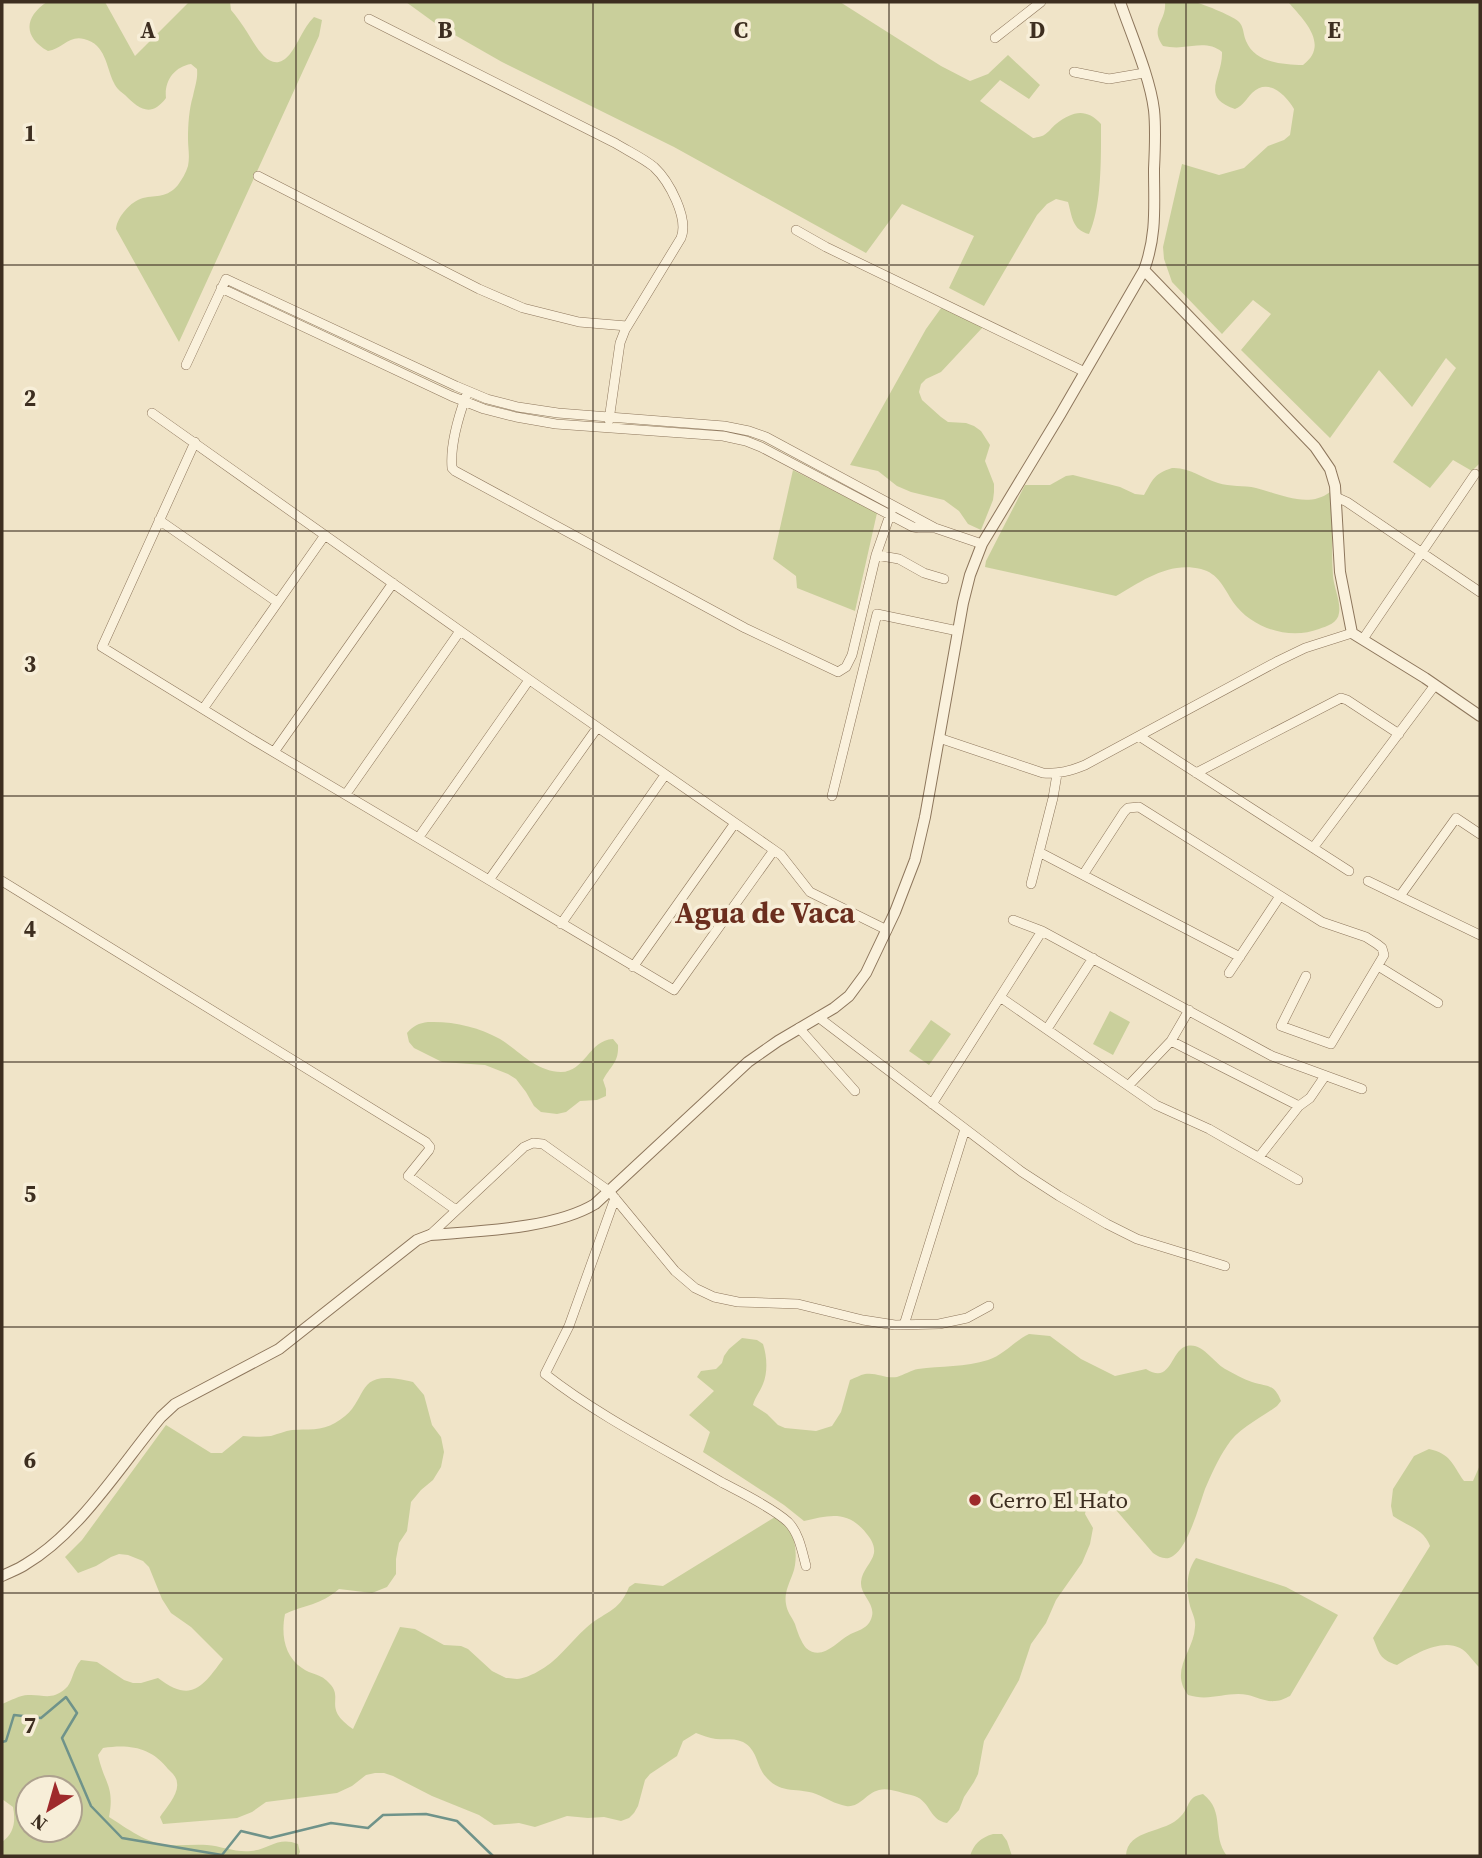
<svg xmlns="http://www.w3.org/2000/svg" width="1482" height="1858" font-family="'Source Serif 4',serif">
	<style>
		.green { fill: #c9cf9b; fill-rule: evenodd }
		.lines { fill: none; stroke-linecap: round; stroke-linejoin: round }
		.stream { stroke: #6f938a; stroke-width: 2.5 }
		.minor-casing { stroke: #8d765c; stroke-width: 10 }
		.tertiary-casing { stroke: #8d765c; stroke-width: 12 }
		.minor { stroke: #faf1dc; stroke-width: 9 }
		.tertiary { stroke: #faf1dc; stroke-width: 10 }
		.grid { fill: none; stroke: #3d2e20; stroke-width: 2; stroke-opacity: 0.55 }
		.poi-dot { fill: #9e2a2b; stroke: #f7eed8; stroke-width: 2.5 }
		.labels { text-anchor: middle; stroke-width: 7; stroke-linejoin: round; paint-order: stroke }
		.poi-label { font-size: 23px; fill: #3d2e20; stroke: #f7eed8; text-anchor: start }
		.district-label { font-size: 30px; font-weight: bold; fill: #6b2e1e; stroke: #f7eed8 }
		.grid-label { font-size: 23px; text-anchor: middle; font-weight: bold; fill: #3d2e20; stroke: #f7eed8; stroke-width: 7; stroke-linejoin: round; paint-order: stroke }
	</style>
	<rect width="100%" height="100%" fill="#f0e4c8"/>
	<path class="green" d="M47 2H105L135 56 189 2H230L231 10C237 17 242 24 247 32 256 46 271 77 290 54 299 42 303 28 314 17L322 20 319 36 179 342 116 229C117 217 131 201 143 198 157 195 167 198 178 185 182 179 186 173 188 166 190 156 188 148 188 139 188 125 189 109 193 96 195 86 198 79 197 69L191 64C174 67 164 81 166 98 151 118 139 109 125 95 121 92 116 88 114 83 106 67 106 44 84 39 69 35 62 49 48 51 23 37 24 17 47 2Z
		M406 2H840L941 66 970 81 988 74 1008 55 1040 85 1029 99 1000 80 980 101 1033 138C1034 138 1043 136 1044 135 1048 133 1052 127 1056 124 1073 111 1086 108 1101 124 1101 156 1102 206 1089 234 1072 230 1072 216 1068 202L1056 199 1047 204 1037 215 984 306 949 288 974 236 902 204 866 253 674 147 502 62 439 26Z
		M1165 2C1174 2 1184 1 1193 2 1199 2 1233 16 1238 21 1244 26 1243 34 1246 41 1255 63 1282 64 1303 65 1330 45 1304 20 1288 2H1480V463L1472 471 1453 460 1430 488 1393 462 1456 368 1446 358 1412 407 1379 370 1330 438 1241 350 1271 314 1253 300 1222 334 1172 282 1164 259 1163 247 1182 164 1219 175 1244 168 1268 146 1284 140 1290 135 1294 109C1286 95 1268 77 1252 93 1246 99 1244 105 1235 109 1199 97 1223 78 1222 52 1210 42 1196 46 1182 47 1176 48 1169 47 1163 46 1149 27 1167 21 1165 2Z
		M944 304 983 327 941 372 926 379 921 384 919 392 922 400 941 417 948 422 966 423 974 426 981 431 990 445 985 461 994 484V492L993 500 981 530 968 524 959 511 944 500 911 492 897 486 878 471 850 465 926 329Z
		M1172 468C1189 467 1202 478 1218 483 1230 487 1244 485 1256 488 1280 494 1308 509 1330 492L1334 496C1333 522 1331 550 1333 576 1334 588 1341 602 1339 613 1338 623 1327 626 1319 629 1290 640 1252 629 1233 602 1224 588 1218 573 1201 569 1169 561 1142 581 1116 596L985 567 986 561 1025 485H1050L1066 476 1073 475 1120 487 1135 494 1144 495C1153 480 1153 474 1172 468Z
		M793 470 877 513 855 611 797 588 796 576 773 559Z
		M1110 1011 1130 1022 1113 1055 1093 1044Z
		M931 1020 951 1034 929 1065 909 1051Z
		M428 1022C453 1021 479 1027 500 1039 519 1051 537 1072 561 1072 585 1072 589 1040 613 1039L618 1045C619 1063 610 1066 603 1080L606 1089V1096L597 1100 580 1101 566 1112 557 1114 541 1112 534 1106 526 1092 516 1079 508 1074 485 1065 442 1062 414 1048 409 1042 407 1033C413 1026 419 1023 428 1022Z
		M1029 1334 1050 1336 1081 1359 1115 1376 1146 1369C1172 1385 1170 1350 1187 1346 1203 1342 1214 1364 1227 1370 1235 1374 1243 1379 1252 1382 1267 1387 1274 1383 1281 1401L1277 1406C1261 1418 1237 1429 1227 1446 1218 1459 1211 1475 1205 1489 1199 1506 1188 1547 1173 1556 1166 1561 1159 1557 1153 1553L1116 1510 1099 1496C1090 1501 1087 1504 1085 1514L1093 1528 1090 1544 1082 1563 1056 1600 1046 1623 1031 1644 1019 1680 984 1741 978 1774 974 1782 964 1797 959 1810 947 1823C928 1820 931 1799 911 1795 901 1793 888 1787 879 1790 866 1793 860 1808 846 1806 835 1804 826 1798 816 1794 798 1787 781 1795 766 1777 756 1766 758 1750 743 1742 734 1738 726 1740 716 1739 709 1738 702 1735 696 1733L683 1741 677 1756 650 1774 645 1780 638 1806 634 1813 629 1818 621 1821 604 1817 588 1818 567 1816 535 1827 519 1823 494 1825 479 1815 432 1796 393 1776 384 1773H375L366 1775 352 1786 337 1793 266 1802 252 1812 237 1818 163 1824 160 1817C166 1808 179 1794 177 1783 177 1777 172 1773 168 1769 151 1747 129 1744 103 1748L98 1755C104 1783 115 1786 109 1817 128 1829 146 1843 168 1845 181 1846 194 1844 207 1845 221 1846 237 1853 251 1851 270 1849 278 1836 298 1844L300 1852 298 1856H2V1842C14 1834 16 1821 13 1807L2 1799V1704C10 1701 20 1695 28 1695 42 1694 51 1701 65 1689 73 1683 72 1670 81 1660L97 1662 124 1680 133 1683H141L158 1678C191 1703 202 1688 223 1659L191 1627 171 1613 162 1599 149 1567 143 1561 128 1555 119 1554 111 1557 96 1566 78 1573 65 1557 82 1540 166 1425 211 1453H222L243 1436C253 1437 261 1437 271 1436 278 1434 285 1431 292 1430 307 1429 322 1431 335 1423 374 1402 348 1366 413 1382L424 1395 432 1425 441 1437 444 1452 441 1467 433 1480 421 1490 411 1502 407 1531 399 1543 396 1559V1574L387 1587 372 1593 339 1589C319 1606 306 1604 285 1614 281 1634 284 1656 302 1668 311 1675 321 1673 330 1684 344 1699 322 1708 353 1729L400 1627 415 1629 444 1645 461 1646 468 1649 492 1671 506 1678C510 1678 513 1679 517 1679 522 1679 532 1675 537 1672 557 1662 570 1642 586 1628 603 1612 619 1613 629 1587L635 1583 663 1586 775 1517C780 1521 787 1526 790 1532 797 1541 797 1563 793 1573 789 1584 784 1593 786 1604 787 1612 792 1617 795 1624 797 1631 801 1642 806 1648 822 1662 836 1642 849 1635 858 1630 869 1629 872 1616 875 1603 860 1595 861 1582 862 1570 872 1563 874 1553 875 1545 871 1539 866 1533 848 1510 829 1515 804 1521L784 1505 703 1452 710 1432 689 1415 714 1391 697 1377 701 1371 716 1369 722 1363 724 1356 729 1349 742 1338 757 1340 763 1344C767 1356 768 1372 763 1384 760 1392 755 1397 753 1405L767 1414 778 1425 785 1428 816 1431 832 1426 841 1412 850 1380C855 1378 860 1375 865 1374 876 1372 886 1379 897 1377 904 1375 911 1370 918 1369 940 1366 966 1367 988 1360 1005 1354 1014 1341 1029 1334ZM28 1788H70V1830H28Z
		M1429 1449C1451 1454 1452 1464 1464 1481H1473L1480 1465V1668C1474 1663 1468 1652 1460 1648 1441 1638 1413 1655 1397 1665 1379 1659 1380 1654 1373 1638L1430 1546C1424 1529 1407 1526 1393 1516L1391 1506 1393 1489 1414 1456Z
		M1196 1558 1286 1587 1338 1615 1290 1696C1285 1698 1281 1701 1275 1701 1265 1702 1257 1697 1248 1695 1227 1691 1210 1702 1188 1695 1169 1670 1194 1651 1195 1627 1196 1619 1192 1613 1190 1606 1186 1589 1186 1572 1196 1558Z
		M1203 1794C1226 1812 1211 1835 1227 1856H1126C1127 1828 1166 1834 1181 1816 1191 1806 1186 1797 1203 1794Z
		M993 1834H1002L1007 1841 1012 1856H970C974 1844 980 1838 993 1834Z"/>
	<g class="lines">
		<path class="stream" d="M2 1742 6 1741 14 1715 41 1718 66 1697 77 1713 62 1738 91 1806 122 1838 222 1855 241 1831 270 1838 331 1823 368 1828 383 1815 426 1814 457 1821 493 1856"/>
		<defs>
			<path id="minor" d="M369 19 615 143C628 151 643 158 654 167 669 181 689 218 681 238L625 330 620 343 609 420
				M995 38 1041 2
				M1074 72 1109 79 1144 73
				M258 176 479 289 523 308 579 322 627 326
				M796 230 826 247 1085 372
				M221 288 451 396 484 409 516 417 556 424 723 436 746 441 761 447 913 527 919 528H935
				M186 365 226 279 456 386 487 399 518 407 558 413 724 426 749 431 766 437 935 528 982 544
				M466 396C458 418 450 445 452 468L455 471 745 628 838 672 846 667 852 655 876 555 891 512
				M152 413 524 676 774 850 781 855 810 892 887 930
				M195 442 102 647 250 738 674 990 774 850
				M1336 497 1347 502 1480 592
				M159 520 277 602
				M876 555 899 559 924 573 944 579
				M1363 639 1475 474
				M203 709 325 535
				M1139 736 1349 871
				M939 738 1043 773C1059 774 1070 771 1085 765L1278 661 1305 648 1352 633
				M274 752 393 583
				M1196 773 1341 698 1347 700 1399 734
				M346 794 460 631
				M832 796 877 614 958 631
				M419 837 529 680
				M1313 848 1435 685
				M1039 852 1240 957
				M1083 875 1124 812 1128 808 1139 807 1322 922 1366 937 1377 944 1382 948 1384 955 1331 1044 1281 1026 1306 976
				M489 880 597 728
				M2 881 426 1142 430 1147 429 1150 408 1176 456 1210
				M1368 881 1480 935
				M1031 884 1053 798 1057 774
				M1400 896 1456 818 1480 834
				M1013 920 1042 931 1272 1056 1362 1089
				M561 924 665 775
				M1378 966 1438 1003
				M633 967 735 823
				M1229 973 1280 896
				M1000 997 1156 1105 1209 1129 1298 1180
				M818 1017 1022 1172 1059 1196 1107 1224 1137 1239 1225 1266
				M799 1028 855 1091
				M1047 1029 1093 958
				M1171 1041 1299 1106
				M1129 1085 1171 1041 1189 1010
				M932 1104 1042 931
				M1259 1157 1299 1106 1310 1098 1325 1076
				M615 1198 569 1326 545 1374C600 1417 663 1448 723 1483 742 1493 773 1508 788 1522 799 1533 802 1551 806 1566
				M430 1235 524 1147 533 1143 543 1144 609 1191 675 1271 695 1288 714 1297 738 1302 798 1304 863 1320 895 1325 939 1324 967 1318 989 1306
				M904 1325 965 1129"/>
			<path id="tertiary" d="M1144 270 1315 447 1330 469 1335 486 1340 572 1352 633 1425 678 1480 716
				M2 1576C10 1572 19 1569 26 1564 80 1532 121 1465 161 1417L175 1404 279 1349 417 1240 430 1235C478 1231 554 1229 595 1204L748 1062 778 1041 834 1008 849 996 866 973 895 912 915 860 925 817 963 603 970 575 982 544 1060 415 1144 270C1157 235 1154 206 1154 169 1155 149 1156 129 1154 110 1150 77 1131 34 1120 2"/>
		</defs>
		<use href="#minor" class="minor-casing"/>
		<use href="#tertiary" class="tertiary-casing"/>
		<use href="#minor" class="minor"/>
		<use href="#tertiary" class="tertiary"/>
	</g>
	<path class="grid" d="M296 2V1856M593 2V1856M889 2V1856M1186 2V1856M2 265H1480M2 531H1480M2 796H1480M2 1062H1480M2 1327H1480M2 1593H1480"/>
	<circle class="poi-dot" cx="975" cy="1500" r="7"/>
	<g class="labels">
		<g class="poi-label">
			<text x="989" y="1508">Cerro El Hato</text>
		</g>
		<g class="district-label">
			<text x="765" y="923">Agua de Vaca</text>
		</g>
	</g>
	<g class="grid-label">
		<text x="148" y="38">A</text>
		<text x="445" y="38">B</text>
		<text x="741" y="38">C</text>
		<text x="1037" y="38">D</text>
		<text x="1334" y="38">E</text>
		<text x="30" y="141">1</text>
		<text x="30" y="406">2</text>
		<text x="30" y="672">3</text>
		<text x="30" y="937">4</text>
		<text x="30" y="1202">5</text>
		<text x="30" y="1468">6</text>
		<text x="30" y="1733">7</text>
	</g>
	<rect width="1482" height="1858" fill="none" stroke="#3d2e20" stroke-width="7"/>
	<g transform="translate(49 1809) rotate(217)"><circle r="33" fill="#f7eed8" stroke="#ada18e" stroke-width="2"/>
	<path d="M0-5L12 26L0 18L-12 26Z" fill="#9e2a2b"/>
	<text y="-10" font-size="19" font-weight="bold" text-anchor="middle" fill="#3d2e20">N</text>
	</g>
</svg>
